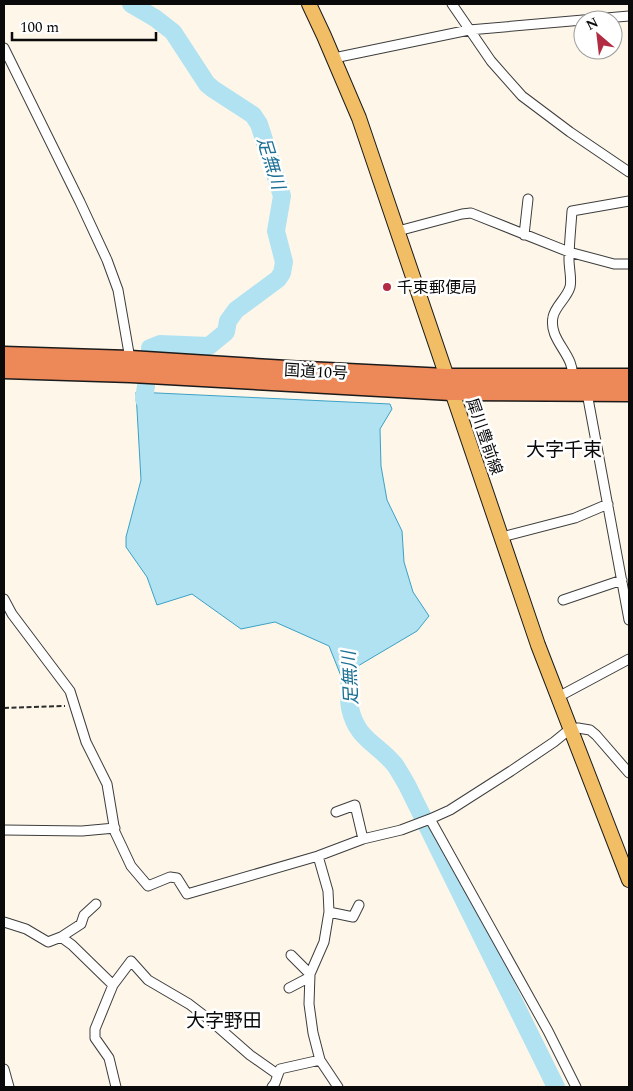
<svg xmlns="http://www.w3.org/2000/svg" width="633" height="1091" font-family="Spectral,'Noto Sans JP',serif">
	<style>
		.water { fill: #b0e2f2; stroke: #3ba1c5 }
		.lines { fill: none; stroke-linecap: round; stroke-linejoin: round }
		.river { stroke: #b0e2f2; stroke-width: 18 }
		.street-casing { stroke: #3d3d3d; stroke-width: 11 }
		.primary-casing { stroke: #1b1b1b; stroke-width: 16 }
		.highway-casing { stroke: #1b1b1b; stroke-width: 19 }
		.path { stroke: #2c2c2c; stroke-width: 2; stroke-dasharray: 5 2.5; stroke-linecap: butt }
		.street { stroke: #fff; stroke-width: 9 }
		.primary { stroke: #f1bd65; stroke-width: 14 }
		.highway { stroke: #ed8858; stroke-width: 16 }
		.poi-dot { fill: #b22b43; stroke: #fff; stroke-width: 2 }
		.labels { text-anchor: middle; stroke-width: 5; stroke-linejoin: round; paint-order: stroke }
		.poi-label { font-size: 16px; fill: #0a0a0a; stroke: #fff; text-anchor: start }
		.street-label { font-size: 16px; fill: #0a0a0a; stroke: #fff }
		.water-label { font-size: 18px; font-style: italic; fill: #1b6f94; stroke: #fff }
		.quarter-label { font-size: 19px; fill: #0a0a0a; stroke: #fff }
	</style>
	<rect width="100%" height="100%" fill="#fef7e9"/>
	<path class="water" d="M136 392 390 404 392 409 380 429 381 466 387 500 402 531 404 562 413 592 429 616 417 631 341 676 329 646 275 622 241 629 192 594 157 605 147 577 126 547V537L141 480Z"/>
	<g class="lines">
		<path class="river" d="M131 4 155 18 173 32 207 84 213 89 253 115 259 124 282 196 276 231 284 262 282 273 278 279 236 310 228 321 226 332 209 346 160 344 150 348V351
			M146 386 144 399 157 409
			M349 646C354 667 346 687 350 708 357 740 377 743 395 765 399 771 403 778 407 785L556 1087"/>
		<defs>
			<path id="street" d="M452 4 491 61 522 96 570 132 629 172
				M4 48 80 202 107 260 118 290 130 359
				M334 58 469 30 629 16
				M398 231 462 214 471 213 569 252 614 264H629
				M524 235 528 199
				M574 380 572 378C576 355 548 341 553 317 555 306 567 298 570 287 572 280 569 268 569 260 569 244 571 227 572 211L629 201
				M584 391 587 393 629 620
				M502 537 575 518 608 504
				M4 599 12 614 70 691 86 742 107 784 115 832 131 866 148 886 170 877 177 878 187 894 318 856 363 839 401 830 430 819 450 810 511 771 554 742 570 729 578 728 590 730 596 735 629 773
				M563 600 622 580
				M558 697 629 659
				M336 812 355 805 363 839
				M430 819 548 1031 576 1087
				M4 830 82 831 115 828
				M318 856 328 891 329 912 324 942 310 974 309 1004 313 1033 320 1060 338 1087
				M329 912 353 917 359 905
				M4 922 26 929 48 942 61 937 81 924 84 915 96 904
				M61 937 72 945 113 985
				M291 955 310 974
				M289 988 310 977
				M4 1069 9 1087
				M116 1087 109 1058 95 1038V1029L113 985 131 961 148 980 189 1004 210 1020 250 1055 277 1074
				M272 1087 275 1083 280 1069 320 1060"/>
			<path id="primary" d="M309 4 324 36 359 118 538 645 629 880"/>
			<path id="highway" d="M4 355 130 359 287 369 446 377H629
				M4 370 131 374 451 392 629 393"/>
		</defs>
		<use href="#street" class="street-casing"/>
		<use href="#primary" class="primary-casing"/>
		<use href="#highway" class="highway-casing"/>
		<path class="path" d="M4 708 65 706"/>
		<use href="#street" class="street"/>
		<use href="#primary" class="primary"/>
		<use href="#highway" class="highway"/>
	</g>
	<circle class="poi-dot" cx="387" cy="287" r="5"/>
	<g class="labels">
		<g class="poi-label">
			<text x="397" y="293">千束郵便局</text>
		</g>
		<g class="street-label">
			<text transform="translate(316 371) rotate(3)" y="6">国道10号</text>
			<text transform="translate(485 436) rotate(71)" y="6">犀川豊前線</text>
		</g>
		<g class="water-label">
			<text transform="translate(271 163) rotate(73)" y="6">足無川</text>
			<text transform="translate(350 678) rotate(-93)" y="6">足無川</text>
		</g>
		<g class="quarter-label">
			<text x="564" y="456">大字千束</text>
			<text x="224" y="1027">大字野田</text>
		</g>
	</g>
	<rect width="633" height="1091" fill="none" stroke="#0a0a0a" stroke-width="10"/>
	<g transform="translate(598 35) rotate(332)"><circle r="24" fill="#ffffff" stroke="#9d9d9d"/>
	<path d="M0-4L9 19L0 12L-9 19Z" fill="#b22b43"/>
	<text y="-8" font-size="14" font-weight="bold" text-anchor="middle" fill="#0a0a0a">N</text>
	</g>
	<path d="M12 32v8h144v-8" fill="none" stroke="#0a0a0a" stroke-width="2.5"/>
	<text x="20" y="32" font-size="15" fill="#0a0a0a" stroke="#ffffff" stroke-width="4" paint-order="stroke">100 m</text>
</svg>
